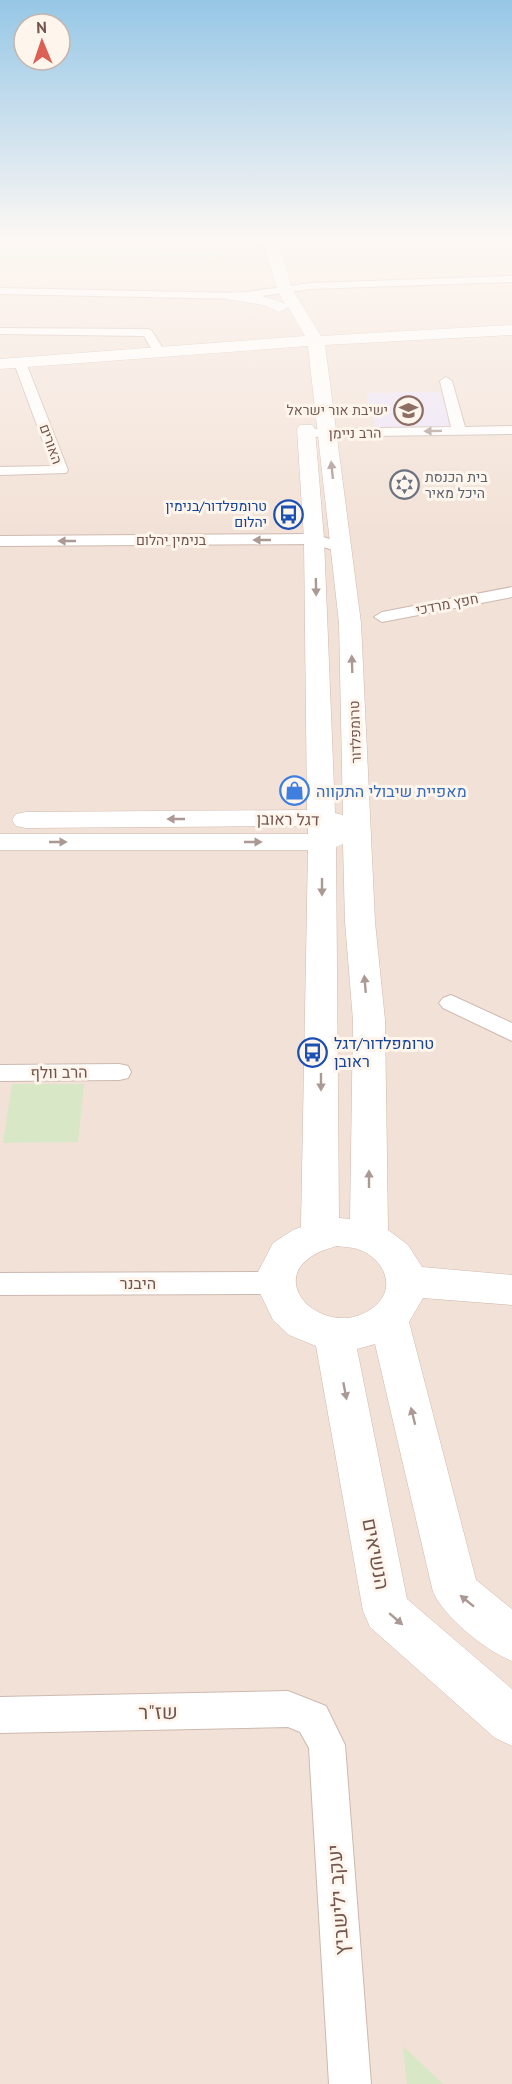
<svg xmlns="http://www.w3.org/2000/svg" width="512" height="2084" font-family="'PT Sans',Heebo,sans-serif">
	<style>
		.residential { fill: #f2e1d6 }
		.education { fill: #ede3f7 }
		.green { fill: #d8e8c6 }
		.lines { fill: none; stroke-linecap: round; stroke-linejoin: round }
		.street-casing { stroke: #ceb9b0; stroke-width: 2 }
		.secondary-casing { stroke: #d1b9ae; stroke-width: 1 }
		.street { fill: #fff; fill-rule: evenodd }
		.secondary { fill: #fff; fill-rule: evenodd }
		.oneway { fill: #ab9994 }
		.labels { text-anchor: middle; stroke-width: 6; stroke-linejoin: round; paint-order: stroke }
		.far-education-label { font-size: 14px; fill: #785e54; stroke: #fef5ed; text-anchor: end }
		.far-street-label { font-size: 14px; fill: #73554d; stroke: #fef5ed }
		.far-worship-label { font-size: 14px; fill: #5b616d; stroke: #fef5ed; text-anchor: start }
		.far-transit-label { font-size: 14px; fill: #164399; stroke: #fef5ed; text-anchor: end }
		.shop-label { font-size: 16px; fill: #366cbe; stroke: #fef5ed; text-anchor: start }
		.street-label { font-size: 16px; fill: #73554d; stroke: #fef5ed }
		.transit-label { font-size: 16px; fill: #164399; stroke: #fef5ed; text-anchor: start }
		.near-street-label { font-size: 20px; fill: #73554d; stroke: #fef5ed }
	</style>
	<rect width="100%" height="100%" fill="#fbf0e7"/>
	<path class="residential" d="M0 240H512V2084H0Z"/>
	<path class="education" d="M440 392 453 427 376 428 366 393Z"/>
	<path class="green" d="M0 247 227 252 225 257 112 255 108 262 0 260Z
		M12 1084H84L78 1142 3 1143Z
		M403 2046 443 2084H407Z"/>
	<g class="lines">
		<defs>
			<path id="street" d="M512 276V282L311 289 239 299 0 294V288L239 293 311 283Z
				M0 328 148 329 152 331 165 352 163 355H155L144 336 0 334Z
				M20 359 26 363 68 470 66 473 0 475V467L52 466 14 363Z
				M446 377 452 381 465 427 512 426V434L306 437 299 433 306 429 451 427 440 381Z
				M314 534 345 544 348 547 340 552 313 544 0 546V536Z
				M512 587V597L382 622 374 617 382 612Z
				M451 995 512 1023V1041L443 1008 439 1003 443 998Z
				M119 1064 128 1066 131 1072 128 1078 119 1080 0 1081V1065Z
				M275 1272 285 1275 289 1283 285 1291 275 1294 0 1295V1273Z
				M288 1691 326 1706 345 1745 371 2084H329L309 1748 300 1732 288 1727 0 1733V1697Z"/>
			<path id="secondary" d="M261 240H275L283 257 292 289 321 336 512 325V335L325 345 361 623 375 922 385 1020 388 1230 408 1245 422 1267 512 1275V1305L423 1298 409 1322 476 1580 512 1609V1661C485 1650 445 1618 433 1592L375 1344 357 1349 407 1599 512 1689V1746L495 1738 370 1627 363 1611 316 1346 289 1335 273 1320 259 1291 258 1272 273 1243 293 1230 301 1227 308 850H0V834H308V826L26 828 16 826 12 820 16 814 26 812 307 810 304 539 297 429 300 425H312L315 429 324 539 335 813 343 815 339 623 308 346 0 369V359L305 336 288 307 280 312 263 305 226 299 223 296C233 286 273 298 285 304 273 284 271 261 261 240ZM343 844 345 922 353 1020 350 1219 339 1218 336 847ZM337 1246C344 1247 353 1247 360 1250 384 1259 397 1288 375 1306 325 1348 247 1269 337 1246Z"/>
		</defs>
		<use href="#street" class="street-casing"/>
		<use href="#secondary" class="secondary-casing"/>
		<use href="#street" class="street"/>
		<use href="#secondary" class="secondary"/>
	</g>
	<defs><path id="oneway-solid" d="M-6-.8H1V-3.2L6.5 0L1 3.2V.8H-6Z" transform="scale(1.5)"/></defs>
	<g class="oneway">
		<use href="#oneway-solid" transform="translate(433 431) rotate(179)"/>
		<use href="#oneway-solid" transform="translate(332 470) rotate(-96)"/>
		<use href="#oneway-solid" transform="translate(262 540) rotate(180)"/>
		<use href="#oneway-solid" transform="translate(67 541) rotate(180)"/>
		<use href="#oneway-solid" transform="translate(316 587) rotate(89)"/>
		<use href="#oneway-solid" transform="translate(352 664) rotate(-92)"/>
		<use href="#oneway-solid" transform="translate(176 819) rotate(180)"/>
		<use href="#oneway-solid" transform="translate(58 842)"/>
		<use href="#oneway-solid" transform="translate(253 842)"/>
		<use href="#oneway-solid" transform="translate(322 887) rotate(90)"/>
		<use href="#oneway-solid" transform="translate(365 984) rotate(-95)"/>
		<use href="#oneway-solid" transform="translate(321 1082) rotate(90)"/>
		<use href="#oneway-solid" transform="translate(369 1179) rotate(-90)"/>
		<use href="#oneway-solid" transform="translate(345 1391) rotate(79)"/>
		<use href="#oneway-solid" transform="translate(413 1416) rotate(-104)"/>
		<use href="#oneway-solid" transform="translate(467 1601) rotate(-141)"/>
		<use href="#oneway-solid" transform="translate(396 1619) rotate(41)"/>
	</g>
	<linearGradient id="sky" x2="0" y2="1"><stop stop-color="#96c7e6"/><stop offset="0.45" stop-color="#fdf8f4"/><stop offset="1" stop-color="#fdf8f4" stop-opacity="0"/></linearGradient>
	<rect width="512" height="531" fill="url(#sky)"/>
	<defs>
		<symbol id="school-ring" viewBox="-11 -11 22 22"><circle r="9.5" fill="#fef5ed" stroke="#8d6e63" stroke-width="1.5"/><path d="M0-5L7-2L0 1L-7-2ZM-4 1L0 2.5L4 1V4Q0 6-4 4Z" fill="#8d6e63"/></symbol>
		<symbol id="synagogue-ring" viewBox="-11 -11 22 22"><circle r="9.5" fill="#fef5ed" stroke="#6b7280" stroke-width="1.5"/><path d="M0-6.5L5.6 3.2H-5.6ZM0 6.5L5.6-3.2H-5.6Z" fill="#6b7280"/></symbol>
		<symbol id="bus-ring" viewBox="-11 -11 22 22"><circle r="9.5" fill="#fef5ed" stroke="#1a4fb4" stroke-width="1.5"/><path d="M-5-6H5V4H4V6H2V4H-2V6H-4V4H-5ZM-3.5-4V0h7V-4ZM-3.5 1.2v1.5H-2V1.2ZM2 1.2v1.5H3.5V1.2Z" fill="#1a4fb4"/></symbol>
		<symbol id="shop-ring" viewBox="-11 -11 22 22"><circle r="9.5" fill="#fef5ed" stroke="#3f7fe0" stroke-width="1.5"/><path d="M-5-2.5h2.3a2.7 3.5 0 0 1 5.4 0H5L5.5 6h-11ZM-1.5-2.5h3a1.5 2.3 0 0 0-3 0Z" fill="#3f7fe0"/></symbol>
	</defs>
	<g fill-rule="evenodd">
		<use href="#school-ring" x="392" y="394" width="33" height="33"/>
		<use href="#synagogue-ring" x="388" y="468" width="33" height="33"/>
		<use href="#bus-ring" x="272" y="498" width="33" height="33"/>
		<use href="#shop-ring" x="278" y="774" width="33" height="33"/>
		<use href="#bus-ring" x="296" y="1036" width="33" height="33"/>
	</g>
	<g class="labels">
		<g class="far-education-label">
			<text x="388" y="415">ישיבת אור ישראל</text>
		</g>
		<g class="far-street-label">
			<text transform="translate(355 433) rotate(-1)" y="5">הרב ניימן</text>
			<text transform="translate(51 444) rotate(70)" y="5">האורים</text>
			<text x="171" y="545">בנימין יהלום</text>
			<text transform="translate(447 604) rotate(-11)" y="5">חפץ מרדכי</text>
			<text transform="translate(355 732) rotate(-92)" y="5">טרומפלדור</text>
		</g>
		<g class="far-worship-label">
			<text x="425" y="482">בית הכנסת<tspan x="425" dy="16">היכל מאיר</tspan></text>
		</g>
		<g class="far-transit-label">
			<text x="267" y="511">טרומפלדור/בנימין<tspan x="267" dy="16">יהלום</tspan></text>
		</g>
		<g class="shop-label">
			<text x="316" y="797">מאפיית שיבולי התקווה</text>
		</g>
		<g class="street-label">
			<text transform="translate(288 819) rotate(1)" y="6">דגל ראובן</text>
			<text transform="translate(59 1072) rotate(-1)" y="6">הרב וולף</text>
			<text x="138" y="1289">היבנר</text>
		</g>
		<g class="transit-label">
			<text x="334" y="1049">טרומפלדור/דגל<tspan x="334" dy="18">ראובן</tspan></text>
		</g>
		<g class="near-street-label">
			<text transform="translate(376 1554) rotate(79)" y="7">הנשיאים</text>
			<text transform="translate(158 1712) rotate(-1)" y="7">שז"ר</text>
			<text transform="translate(338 1900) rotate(-94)" y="7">יעקב ילישביץ</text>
		</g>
	</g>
	<g transform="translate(42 42) rotate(358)"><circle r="28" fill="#fef5ed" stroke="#c6b5ad" stroke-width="1.5"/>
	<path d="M0-4.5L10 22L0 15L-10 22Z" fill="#dd6054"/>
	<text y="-9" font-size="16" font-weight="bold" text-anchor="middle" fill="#73554d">N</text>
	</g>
</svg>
